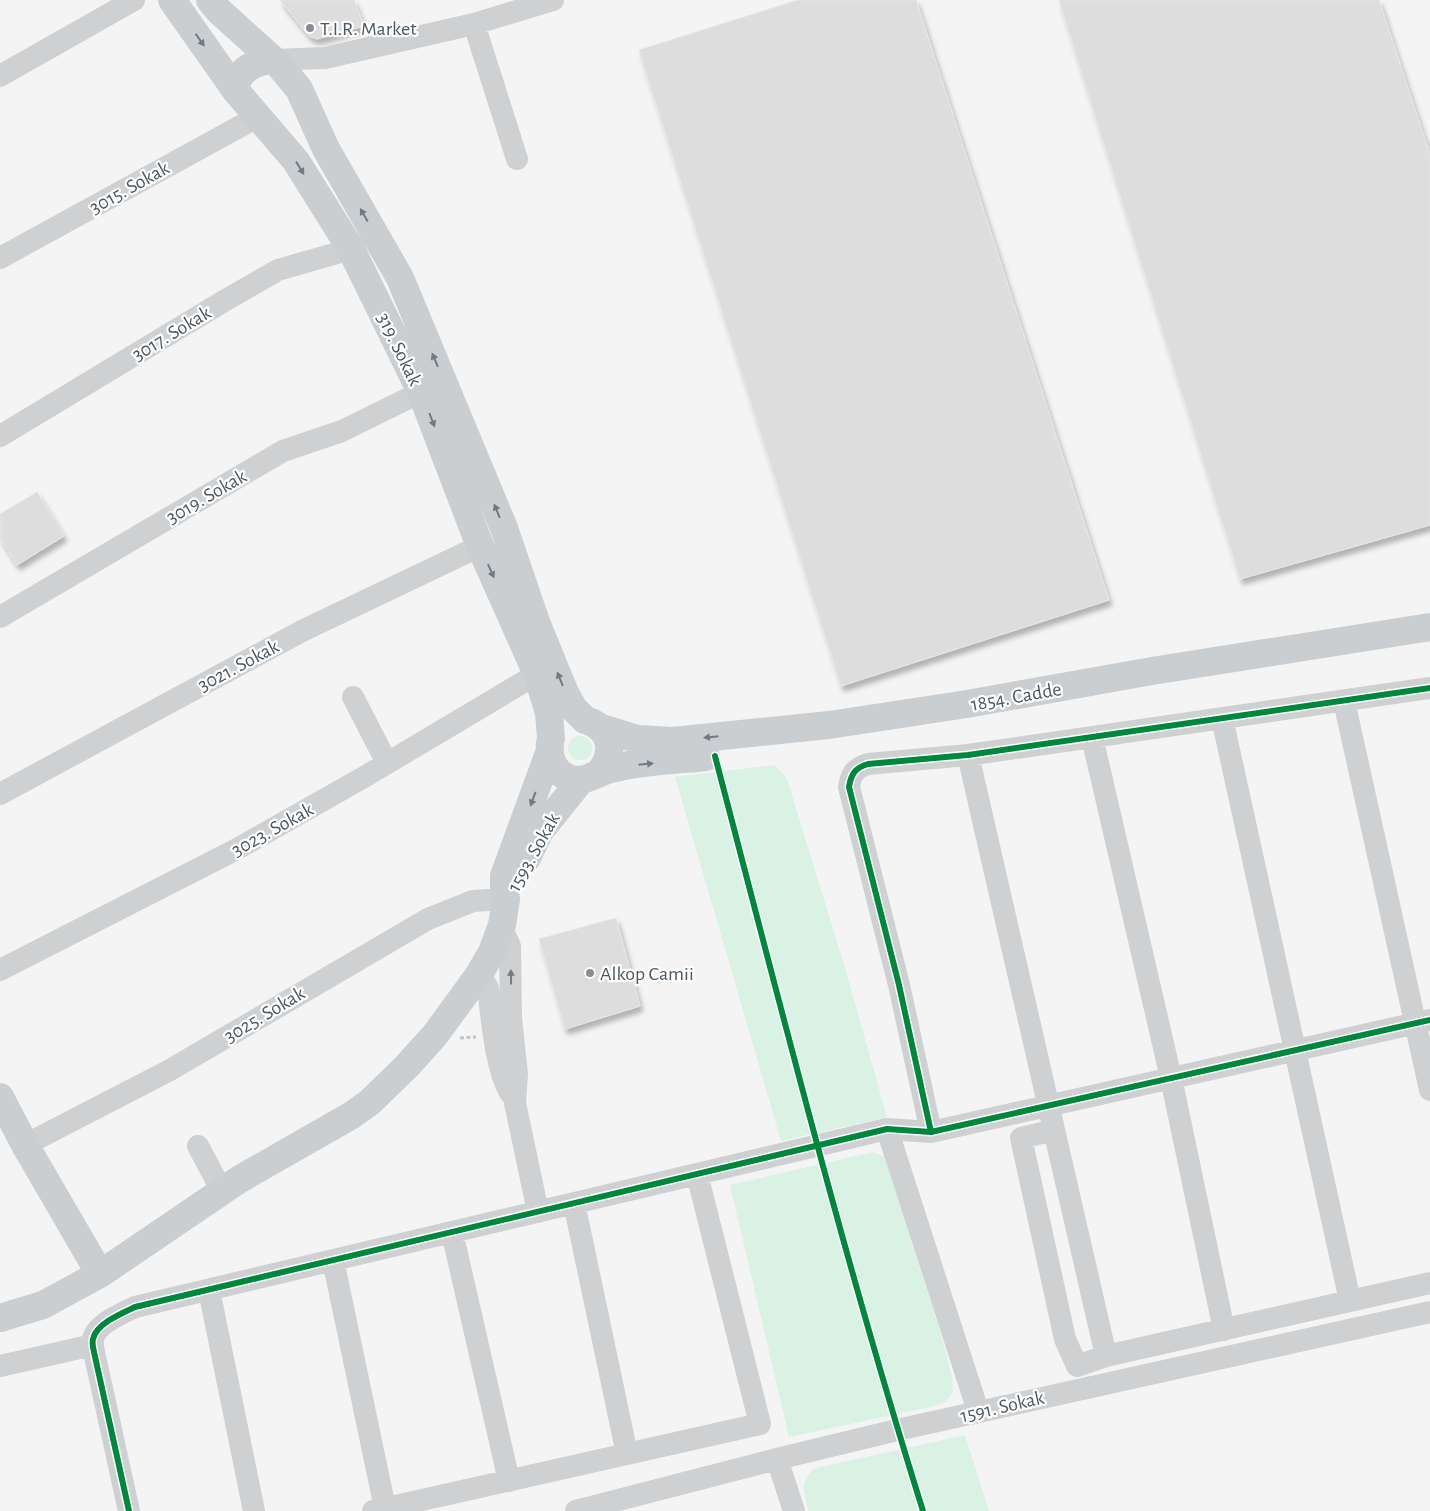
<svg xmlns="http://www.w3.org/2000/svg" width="1430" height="1511" font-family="'Alegreya Sans',sans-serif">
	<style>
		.green { fill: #d9f2e3 }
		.building { fill: #ddddde; stroke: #e5e6e7; filter: url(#shadow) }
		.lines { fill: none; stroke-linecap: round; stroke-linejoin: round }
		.path { stroke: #bcc7c4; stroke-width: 3; stroke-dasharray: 4 2.5; stroke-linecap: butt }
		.minor { stroke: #ced0d2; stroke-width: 22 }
		.major { stroke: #caced1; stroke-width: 28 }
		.cycleway-casing { stroke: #fff; stroke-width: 9 }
		.cycleway { stroke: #00873e; stroke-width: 6 }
		.oneway { fill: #707a83 }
		.oneway2 { fill: #727b83 }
		.poi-dot { fill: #868d94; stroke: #fff; stroke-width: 2 }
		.labels { text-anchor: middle; stroke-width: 4.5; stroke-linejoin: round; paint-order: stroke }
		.poi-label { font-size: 20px; fill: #4a5661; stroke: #fff; text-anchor: start }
		.street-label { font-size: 20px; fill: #4a5661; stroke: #fff }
	</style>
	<defs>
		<filter id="shadow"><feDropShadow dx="3" dy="5.5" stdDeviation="2.5" flood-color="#0004"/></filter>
	</defs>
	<rect width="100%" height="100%" fill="#f4f4f4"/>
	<path class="green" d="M568 748a12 12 0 1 1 24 0a12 12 0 1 1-24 0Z
		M774 765 783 773 788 782 845 968 887 1117 781 1141 675 777Z
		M873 1152 884 1156 940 1331 952 1376 953 1392 946 1401 935 1406 789 1437 730 1185Z
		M965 1435 989 1511H809C803 1495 799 1479 816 1468Z"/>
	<path class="building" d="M280 0H354L364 26 317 39 309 36Z
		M798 0H916L1109 600 841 686 639 50Z
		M1059 0H1379L1430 155V525L1240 579Z
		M37 492 64 536 17 565 0 538V514Z
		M616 918 640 1006 565 1029 539 939Z"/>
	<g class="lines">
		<path class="path" d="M460 1038 476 1037"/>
		<path class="minor" d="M474 24 517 159
			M273 60 325 58 474 24 553 0
			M0 76 134 0
			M0 258 259 116
			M0 436 224 301 278 270 351 249
			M0 617 283 451 342 431 421 392
			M353 697 387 763
			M1344 701 1430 1090
			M1222 718 1350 1301
			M1092 737 1171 1078 1224 1330
			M968 755 1106 1356
			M0 794 302 631 480 546
			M499 933 507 939 510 946 511 1018 517 1074 515 1103 538 1212
			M0 970 237 849 364 777 537 674
			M478 976 483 979 488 988C492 1019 495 1066 510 1093
			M887 1129 978 1411
			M1054 1130 1021 1138 1065 1339 1077 1366 1106 1356 1430 1283
			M931 1132 899 985 849 787C851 774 855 768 868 764L968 755 1430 688
			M25 1145 170 1070 428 919 473 901 506 899
			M198 1146 222 1191
			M574 1203 627 1454
			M452 1232 509 1481
			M333 1260 385 1508
			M209 1290 254 1511
			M0 1366 93 1345
			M777 1459 794 1511
			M129 1511 94 1352C93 1348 92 1343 93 1339 96 1324 122 1313 135 1307L887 1129 931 1132 1430 1020
			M373 1511 760 1424 697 1174
			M576 1511 777 1459 897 1430 1430 1312"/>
		<path class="major" d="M172 0 236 91 296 161 351 249 421 392 480 546 537 674 549 713 551 738
			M210 0 219 11 279 65 299 89 326 149 400 278 504 528 536 622 565 693 574 709 585 720
			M236 91C236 70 256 61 273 60
			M591 722C614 733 614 756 598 774
			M601 728 637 739 673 741 829 725 967 704 1152 671 1430 627
			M550 743C548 759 555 774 571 779 586 783 597 772 611 769 640 761 676 760 706 757
			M527 858 540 831 581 780
			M0 1097 25 1145 100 1274
			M0 1318 43 1305 100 1274 240 1179 352 1115 370 1102 407 1066 435 1035 478 976 492 952 502 925 506 899 504 887V876L549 753"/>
		<defs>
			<path id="cycleway" d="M715 756C781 1008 845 1262 923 1511
				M931 1132 899 985 849 787C851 774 855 768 868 764L968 755 1430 688
				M129 1511 94 1352C93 1348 92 1343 93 1339 96 1324 122 1313 135 1307L887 1129 931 1132 1430 1020"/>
		</defs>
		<use href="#cycleway" class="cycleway-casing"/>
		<use href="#cycleway" class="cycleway"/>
	</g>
	<defs><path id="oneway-solid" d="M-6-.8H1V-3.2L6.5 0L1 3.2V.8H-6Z" transform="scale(1.25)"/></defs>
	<g class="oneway">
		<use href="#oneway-solid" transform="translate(200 40) rotate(55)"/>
		<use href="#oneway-solid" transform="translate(300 168) rotate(58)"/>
		<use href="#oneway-solid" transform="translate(364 215) rotate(-120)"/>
		<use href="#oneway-solid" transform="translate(435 360) rotate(-113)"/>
		<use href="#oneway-solid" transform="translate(432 420) rotate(69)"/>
		<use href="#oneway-solid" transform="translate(497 511) rotate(-112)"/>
		<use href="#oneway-solid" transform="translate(491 571) rotate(66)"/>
		<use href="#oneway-solid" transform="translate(560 679) rotate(-112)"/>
		<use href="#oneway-solid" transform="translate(711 737) rotate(174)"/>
		<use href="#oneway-solid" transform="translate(646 764) rotate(-6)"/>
		<use href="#oneway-solid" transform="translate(533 799) rotate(110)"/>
	</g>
	<use class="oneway2" href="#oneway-solid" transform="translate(511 977) rotate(-91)"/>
	<g class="poi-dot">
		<circle cx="310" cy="28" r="5"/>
		<circle cx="590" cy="973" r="5"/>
	</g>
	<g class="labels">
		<g class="poi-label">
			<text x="320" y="35">T.I.R. Market</text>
			<text x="600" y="980">Alkop Camii</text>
		</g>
		<g class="street-label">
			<text transform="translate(129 187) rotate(-29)" y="7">3015. Sokak</text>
			<text transform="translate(171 333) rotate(-31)" y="7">3017. Sokak</text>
			<text transform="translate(400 349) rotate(64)" y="7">319. Sokak</text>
			<text transform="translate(206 496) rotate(-30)" y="7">3019. Sokak</text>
			<text transform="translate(238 665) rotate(-28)" y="7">3021. Sokak</text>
			<text transform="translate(1016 696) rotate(-10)" y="7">1854. Cadde</text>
			<text transform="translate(272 829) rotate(-29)" y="7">3023. Sokak</text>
			<text transform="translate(533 852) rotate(-61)" y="7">1593. Sokak</text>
			<text transform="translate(264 1014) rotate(-31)" y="7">3025. Sokak</text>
			<text transform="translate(1002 1406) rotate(-13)" y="7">1591. Sokak</text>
		</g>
	</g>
</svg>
